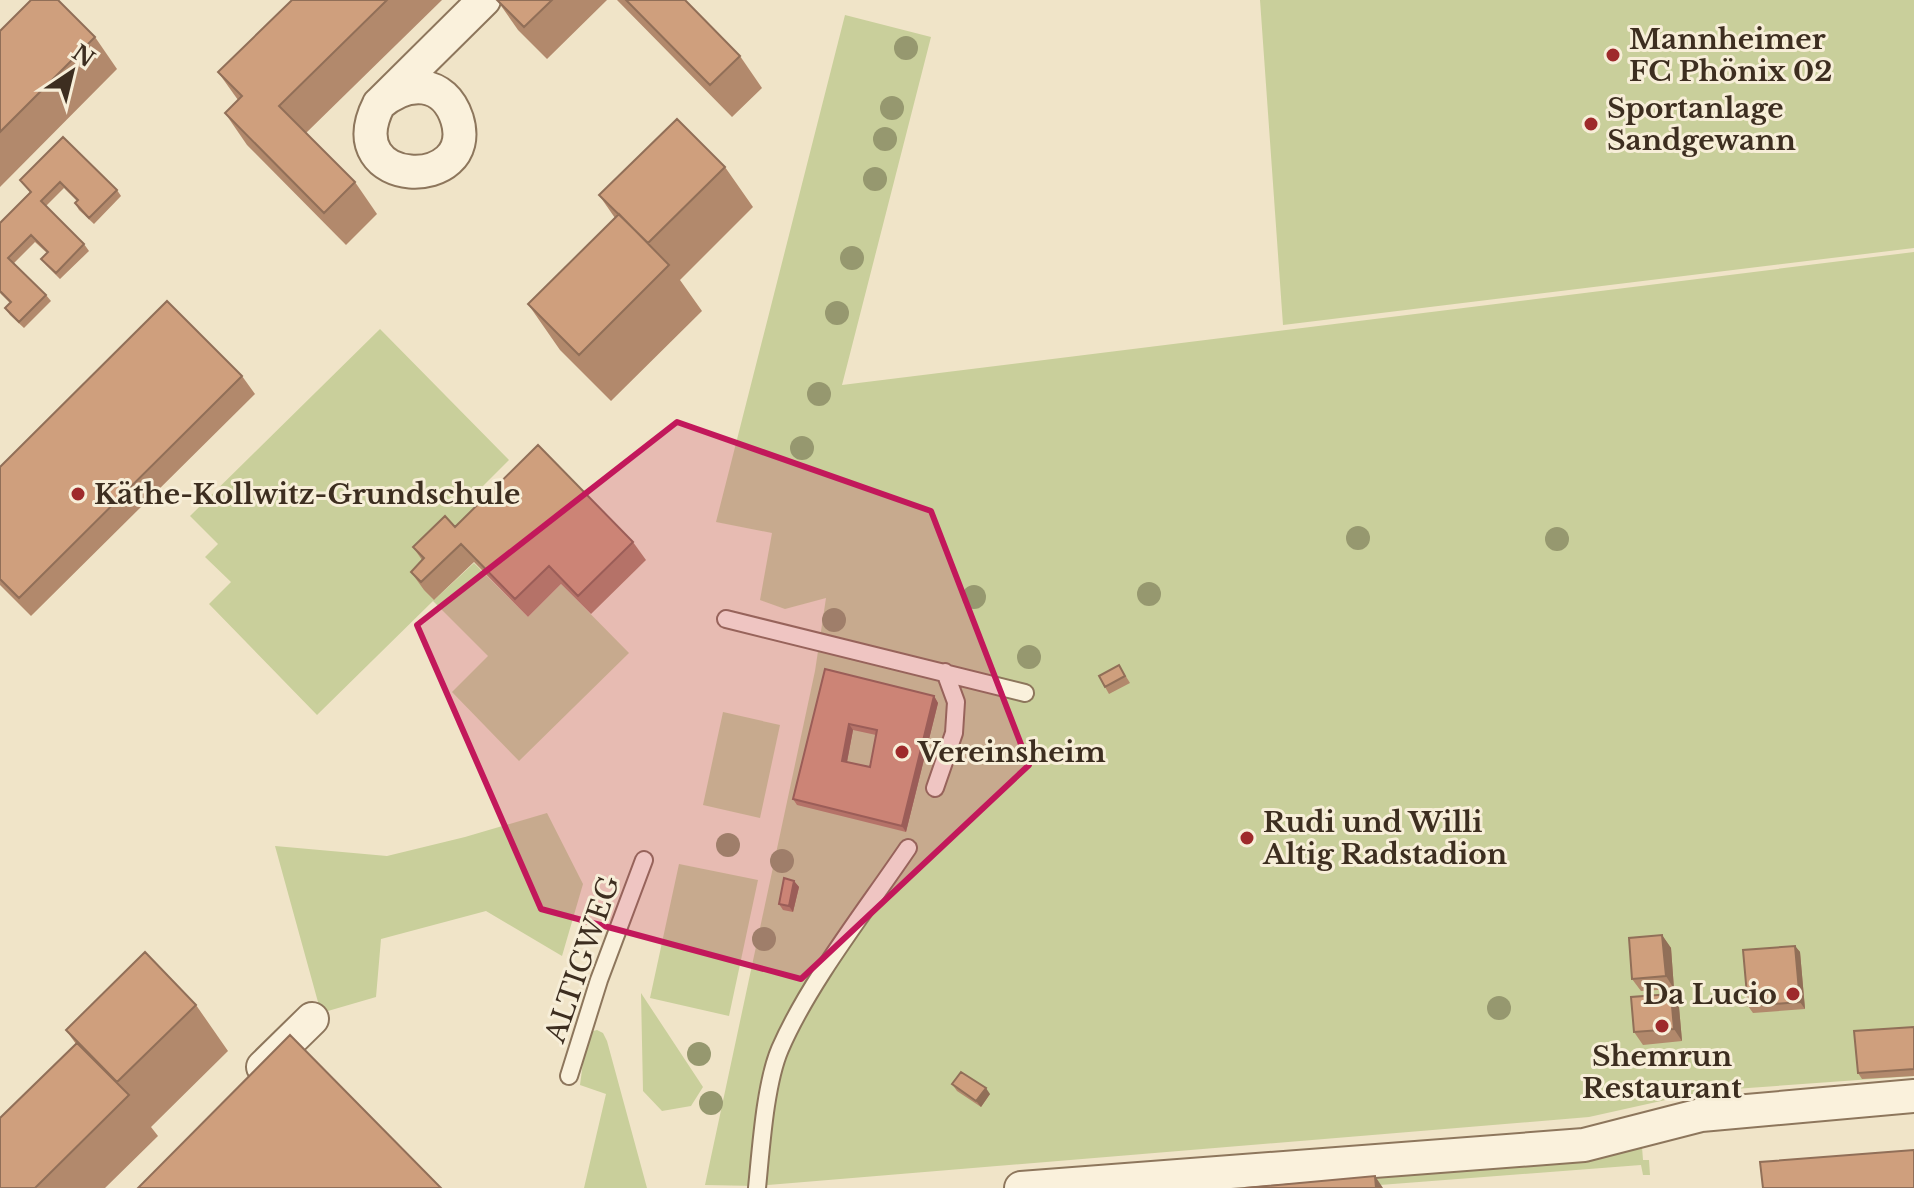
<svg xmlns="http://www.w3.org/2000/svg" width="1914" height="1188" font-family="'Libre Baskerville',serif">
	<style>
		.green { fill: #c9cf9b }
		.lines { fill: none; stroke-linecap: round; stroke-linejoin: round }
		.lane-casing { stroke: #8d765c; stroke-width: 20 }
		.street-casing { stroke: #8d765c; stroke-width: 36 }
		.lane { stroke: #faf1dc; stroke-width: 16 }
		.street { stroke: #faf1dc; stroke-width: 32 }
		.tree { fill: #96986f }
		.wall { fill: #b2896c; fill-rule: evenodd }
		.shaded-wall { fill: #916f58 }
		.building { fill: #cf9f7d; stroke: #916f58; stroke-width: 2; fill-rule: evenodd }
		.marked { fill: #c2185b; fill-opacity: 0.2; stroke: #c2185b; stroke-width: 6; stroke-linejoin: round }
		.poi-dot { fill: #9e2a2b; stroke: #f7eed8; stroke-width: 3 }
		.labels { text-anchor: middle; stroke-width: 6; stroke-linejoin: round; paint-order: stroke }
		.poi-label { font-size: 28px; font-weight: bold; fill: #3d2e20; stroke: #f7eed8; text-anchor: start }
		.street-label { font-size: 28px; fill: #3d2e20; stroke: #f7eed8 }
	</style>
	<rect width="100%" height="100%" fill="#f0e4c8"/>
	<path class="green" d="M1260 0H1914V248L1283 325Z
		M845 15 931 37 842 385 1914 252V1076L1706 1091 1589 1117 757 1186 705 1185 815 671 826 598 785 609 760 600 772 533 716 522Z
		M380 329 509 460 474 495 496 517 434 600 474 563 528 617 561 584 629 653 519 761 452 692 488 656 433 601 317 715 209 604 231 582 205 557 218 544 190 516Z
		M723 712 780 725 760 818 703 805Z
		M547 813 583 884 562 956 486 911 381 939 376 997 321 1013 275 846 387 856 465 837Z
		M679 864 758 880 729 1016 650 998Z
		M641 993 703 1087 691 1106 662 1111 643 1091Z
		M597 1030 603 1033 607 1041 647 1188H584L606 1094 580 1085 586 1039 590 1032Z
		M1642 1147 1643 1160H1649L1650 1175H1643L1641 1165 1341 1188H1202Z"/>
	<g class="lines">
		<defs>
			<path id="lane" d="M726 619 1025 693
				M935 788 954 733 956 702 945 672
				M569 1076 599 980 644 860
				M757 1188C761 1149 765 1084 780 1049 809 982 866 910 908 848"/>
			<path id="street" d="M379 104C407 80 444 79 457 119 480 193 335 190 379 104L484 0
				M263 1067 312 1019
				M1021 1188 1584 1145 1701 1115 1914 1096"/>
		</defs>
		<use href="#lane" class="lane-casing"/>
		<use href="#street" class="street-casing"/>
		<use href="#lane" class="lane"/>
		<use href="#street" class="street"/>
	</g>
	<g class="tree">
		<circle cx="906" cy="48" r="12"/>
		<circle cx="892" cy="108" r="12"/>
		<circle cx="885" cy="139" r="12"/>
		<circle cx="875" cy="179" r="12"/>
		<circle cx="852" cy="258" r="12"/>
		<circle cx="837" cy="313" r="12"/>
		<circle cx="819" cy="394" r="12"/>
		<circle cx="802" cy="448" r="12"/>
		<circle cx="1358" cy="538" r="12"/>
		<circle cx="1557" cy="539" r="12"/>
		<circle cx="1149" cy="594" r="12"/>
		<circle cx="974" cy="597" r="12"/>
		<circle cx="834" cy="620" r="12"/>
		<circle cx="1029" cy="657" r="12"/>
		<circle cx="728" cy="845" r="12"/>
		<circle cx="782" cy="861" r="12"/>
		<circle cx="764" cy="939" r="12"/>
		<circle cx="1499" cy="1008" r="12"/>
		<circle cx="699" cy="1054" r="12"/>
		<circle cx="711" cy="1103" r="12"/>
	</g>
	<path class="wall" d="M292 0H442L306 133 355 182 377 214 346 245 247 145 225 113 238 100 218 72Z
		M497 0H607L547 59 518 30Z
		M617 0H685L740 56 762 88 732 117Z
		M0 31 95 37 117 69 0 187Z
		M63 137 117 190 121 196 94 224 79 210 75 203 77 201 64 188 46 206 84 244 89 251 60 279 46 265 41 259 47 253 35 242 14 263 46 295 51 301 24 328 10 315 5 308 10 303 0 293V223L30 192 20 180Z
		M725 167 753 207 680 280 702 311 611 401 560 350 528 304 615 218 599 195Z
		M242 376 255 394 31 616 0 585V467Z
		M455 527 633 542 646 560 591 614 561 584 528 617 474 562 434 600 424 590 411 572 422 560 413 547Z
		M1119 665 1130 683 1109 694 1105 687Z
		M825 669 934 696 938 703 906 832 797 805 793 799ZM853 730 876 735 870 767 847 762Z
		M794 881 799 887 793 912 783 910 779 904Z
		M1662 935 1671 948 1674 989 1641 991 1632 979Z
		M1795 946 1800 952 1805 1009 1753 1013 1748 1006Z
		M196 1005 228 1051 151 1127 158 1136 105 1188H0L76 1044 66 1030Z
		M1679 1007 1682 1041 1643 1045 1634 1032Z
		M1914 1027V1076L1862 1079 1858 1073Z
		M952 1084 990 1094 981 1107 957 1091Z"/>
	<path class="shaded-wall" d="M934 696 938 703 906 832 902 826Z
		M849 724 853 730 846 767 842 761Z
		M794 881 799 887 793 912 789 906Z
		M1662 935 1671 948 1674 989 1666 976Z
		M1795 946 1800 952 1805 1009 1800 1002Z
		M1671 994 1679 1007 1682 1041 1674 1029Z
		M986 1088 990 1094 981 1107 976 1101Z
		M1375 1176 1383 1188H1376Z"/>
	<path class="building" d="M31 0H58L95 37 0 132V31Z
		M292 0H387L279 106 355 182 324 213 225 113 242 96 218 72Z
		M497 0H552L524 27Z
		M626 0H685L740 56 710 85Z
		M677 119 725 167 648 243 599 195Z
		M63 137 117 190 89 218 75 203 78 200 60 182 41 201 84 244 56 273 41 259 48 252 31 235 8 258 46 295 19 322 5 308 11 302 0 291V223L31 192 20 180Z
		M619 214 669 265 579 355 528 304Z
		M167 301 242 376 19 598 0 579V467Z
		M538 445 633 542 578 596 549 566 515 599 461 544 421 582 411 572 424 558 413 547 445 516 455 527Z
		M1119 665 1125 676 1105 687 1099 676Z
		M825 669 934 696 902 826 793 799ZM849 724 877 730 870 767 842 761Z
		M784 878 794 881 789 906 779 904Z
		M1662 935 1666 976 1632 979 1629 938Z
		M1795 946 1800 1002 1748 1006 1743 950Z
		M145 952 196 1005 117 1082 66 1030Z
		M1671 994 1674 1029 1634 1032 1631 997Z
		M1914 1027V1069L1858 1073 1854 1031Z
		M290 1035 441 1188H138Z
		M77 1043 129 1095 35 1188H0V1118Z
		M961 1072 986 1088 976 1101 952 1084Z
		M1914 1150V1188H1763L1760 1162Z
		M1375 1176 1376 1188H1245Z"/>
	<path class="marked" d="M677 422 931 511 1029 765 801 979 541 909 417 625Z"/>
	<g class="poi-dot">
		<circle cx="1613" cy="55" r="8"/>
		<circle cx="1591" cy="124" r="8"/>
		<circle cx="78" cy="494" r="8"/>
		<circle cx="902" cy="752" r="8"/>
		<circle cx="1247" cy="838" r="8"/>
		<circle cx="1793" cy="994" r="8"/>
		<circle cx="1662" cy="1026" r="8"/>
	</g>
	<g class="labels">
		<g class="poi-label">
			<text x="1629" y="49">Mannheimer<tspan x="1629" dy="32">FC Phönix 02</tspan></text>
			<text x="1607" y="118">Sportanlage<tspan x="1607" dy="32">Sandgewann</tspan></text>
			<text x="94" y="504">Käthe-Kollwitz-Grundschule</text>
			<text x="918" y="762">Vereinsheim</text>
			<text x="1263" y="832">Rudi und Willi<tspan x="1263" dy="32">Altig Radstadion</tspan></text>
			<text x="1777" y="1004" text-anchor="end">Da Lucio</text>
			<text x="1662" y="1066" text-anchor="middle">Shemrun<tspan x="1662" dy="32">Restaurant</tspan></text>
		</g>
		<g class="street-label">
			<text transform="translate(582 959) rotate(-71)" y="10">ALTIGWEG</text>
		</g>
	</g>
	<g transform="translate(72 72) rotate(35)" stroke="#f7eed8" stroke-width="6" paint-order="stroke">
	<path d="M0-6L14 30L0 20L-14 30Z" fill="#3d2e20"/>
	<text y="-12" font-size="22" font-weight="bold" text-anchor="middle" fill="#3d2e20">N</text>
	</g>
</svg>
